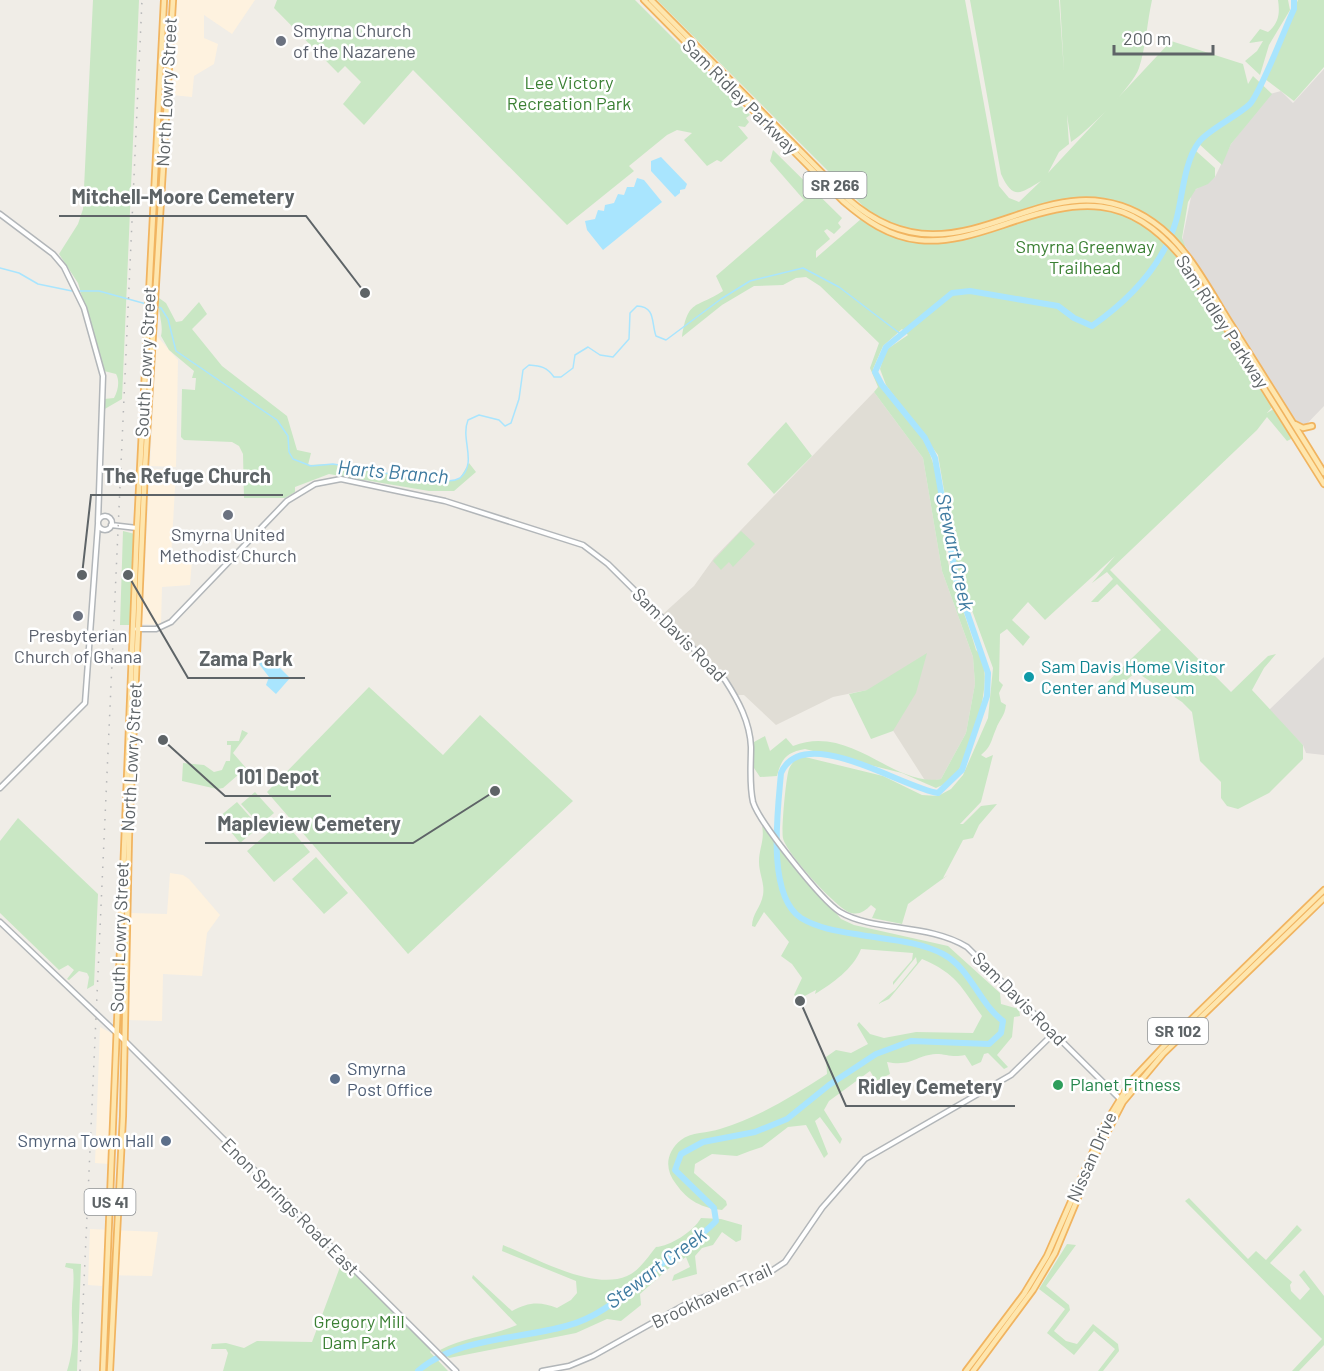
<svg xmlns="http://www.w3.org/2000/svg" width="1324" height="1371" font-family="Barlow,sans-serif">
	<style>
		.commercial { fill: #fef2df }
		.industrial { fill: #dfdcd9 }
		.education { fill: #e0ddd5 }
		.green { fill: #c9e7c4 }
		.water { fill: #a9e5fe }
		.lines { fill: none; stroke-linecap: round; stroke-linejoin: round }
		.stream { stroke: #a9e5fe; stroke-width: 1.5 }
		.river { stroke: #a9e5fe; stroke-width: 6 }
		.tertiary-casing { stroke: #b2b6b9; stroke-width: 7 }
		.primary-casing { stroke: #f1b460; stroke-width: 8 }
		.tertiary { stroke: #fff; stroke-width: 4 }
		.primary { stroke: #fee6ae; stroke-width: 4.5 }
		.rail { stroke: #b5b6b7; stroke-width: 1.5; stroke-dasharray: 1.5 8; stroke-linecap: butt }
		.worship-dot { fill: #6b7280; stroke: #fff; stroke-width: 2 }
		.culture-dot { fill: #0f9aa8; stroke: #fff; stroke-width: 2 }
		.service-dot { fill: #5c6f8a; stroke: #fff; stroke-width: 2 }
		.leisure-dot { fill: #2e9e5b; stroke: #fff; stroke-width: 2 }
		.labels { text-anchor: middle; stroke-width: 5; stroke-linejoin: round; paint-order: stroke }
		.shield { fill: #fff; stroke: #8e9295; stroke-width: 1.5 }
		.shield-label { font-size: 16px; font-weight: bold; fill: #5e6467 }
		.worship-label { font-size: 18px; fill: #5b616d; stroke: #fff }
		.park-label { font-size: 18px; fill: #3b8034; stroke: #fff }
		.street-label { font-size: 18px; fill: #5e6467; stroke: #fff }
		.culture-label { font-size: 18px; fill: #0d838f; stroke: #fff; text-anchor: start }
		.service-label { font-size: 18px; fill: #4e5e75; stroke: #fff; text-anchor: start }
		.leisure-label { font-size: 18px; fill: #27864d; stroke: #fff; text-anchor: start }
		.water-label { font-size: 20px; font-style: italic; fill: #3f7ba0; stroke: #fff }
		.leader { fill: none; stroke: #5e6467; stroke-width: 2 }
		.callout-dot { fill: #5e6467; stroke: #fff; stroke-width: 2 }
		.callout-label { font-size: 20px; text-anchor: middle; font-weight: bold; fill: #5e6467; stroke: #fff; stroke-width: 5; stroke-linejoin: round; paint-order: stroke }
	</style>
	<rect width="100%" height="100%" fill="#f0ede7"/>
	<path class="commercial" d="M177 0H255L232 34 204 15V38L218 44 214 64 194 76 192 97 172 95Z
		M157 336 178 360 176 467 150 466Z
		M150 469 176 470 171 559 192 560 190 585 162 587 161 625 142 624Z
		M170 873 183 875 189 879 220 915 207 933 202 976 163 974 162 1021 127 1020 130 913 167 914Z
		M100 1027 113 1034 109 1164 95 1163Z
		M90 1229 158 1232 152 1276 103 1275 102 1286 88 1285Z"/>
	<path class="industrial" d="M1324 69V406L1301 430 1182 241 1192 192 1215 177 1231 144 1270 94 1281 91 1293 103Z
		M1324 657V755L1306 753 1303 745 1269 710Z"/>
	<path class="education" d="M874 392 923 458 942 571 973 657 975 684 966 733 941 779 926 782 867 690 833 697 776 725 744 695H737L715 666 663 614 694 586 714 558Z"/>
	<path class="green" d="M93 0H139L122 399 103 410 104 399 114 398C118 391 120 381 116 374L104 371 78 283 59 254 78 224 83 209Z
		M277 0H635L750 115 746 118 749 122 745 127 738 126 748 138 721 162 717 160 707 166 684 140 692 133 677 130 667 135 629 166 634 171 567 225 413 70 364 125 343 104 361 82 345 66 338 73 274 8Z
		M657 0H965L999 186 1009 198 1019 202 1041 181C1021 193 1013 201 1001 174L970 0H1059L1069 144 1059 152 1048 173 1171 41 1243 64 1248 84 1253 76 1272 94 1231 144 1222 165 1198 143 1196 151 1215 168V177L1208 184 1196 189 1188 202 1182 238 1196 274 1191 275 1274 405 1267 413 1275 408 1293 438 1287 441 1267 417 1257 430 1110 570 1231 692 1268 656 1276 654 1264 668 1252 690 1303 745V759L1269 793 1238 809 1227 806 1221 798V782L1200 761 1192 712 1182 702 1136 672 1107 697 1097 692 1161 630 1117 584 1098 602H1091L1113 579 1107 572 1092 583 1115 556 1045 620 1028 602 1012 620 1030 637 1023 646 1007 629 1000 634 999 681 1003 685 999 693 1001 702 1006 705C1005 716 999 720 996 729 991 740 992 746 981 755L986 758 993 755 981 802 960 824H963L981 806 997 804 979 825 973 838 963 840 943 878 948 875 908 904 902 924 872 918 876 909 871 905C865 911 860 915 851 913 838 910 785 852 783 838 781 831 786 776 789 769 791 764 794 761 798 758L805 757 883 776 922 795 938 796 951 789 963 775 988 718 993 668 958 572 938 455 886 385 880 369 886 350 908 335 902 329 883 346 873 369C888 401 920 424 931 457 942 487 941 534 949 566 956 595 968 621 976 650 999 668 971 755 955 775 949 782 943 785 936 788L902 773 805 749C787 752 781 759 777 776L760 777 754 768V742L765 736 770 751 786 738 793 746C851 723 894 788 941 779L966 733 975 684 973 657 942 571 923 458 874 392 878 387 870 368 879 343 820 286 806 277 796 278 783 285 754 286 722 305 682 337C688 298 696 309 723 291L716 276 804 200 770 161 773 150 842 218 838 223 841 227 834 234 827 229 824 231 830 239 816 251V258L861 219 871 214Z
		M1060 0H1152C1147 22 1146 47 1139 68 1133 86 1087 132 1071 142L1066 108Z
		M1278 0H1288L1290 10 1269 45 1260 75 1245 61 1257 51 1263 41 1249 43 1260 29 1268 32C1279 23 1280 13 1278 0Z
		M1298 0H1324V67L1294 101 1265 79Z
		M159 298 166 303 176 322 182 321 199 302 207 314 192 329 222 366 287 416 297 450 311 453 308 465 333 464 419 479C431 473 446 486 460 478L469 463 476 472 454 491H429L329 474 295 487V492L285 498H244L243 454 239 446 232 442 184 440 181 437 182 389 195 390 196 378H192L194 371 169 350 161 336C164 324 157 312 159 298Z
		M786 422 812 456 774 494 747 464Z
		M123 531 135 534 131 625H120Z
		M741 531 755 544 733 567 729 562 721 570 713 561Z
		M927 653 916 693 893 731 871 739 849 694 867 690Z
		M369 687 443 755 480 715 573 801 408 954 267 792Z
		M242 730 248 733 233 753 246 768 223 788 217 789 182 781 183 763 204 765 214 772 222 770 226 761H230L231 745H227V741H239Z
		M255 792 274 813 260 825 241 804Z
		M237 802 259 827 240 843 219 817Z
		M18 818 98 894 94 985 87 989 89 977 87 973 79 971 69 980 67 979 74 970 68 965 59 970 0 913V841Z
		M283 820 310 852 274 882 247 851Z
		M762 826 841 919 854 925 948 946 1000 993 1001 1004 1019 1009 1020 1016 1014 1017 1012 1037 997 1055 1008 1067 1004 1069 988 1053 984 1054 981 1062 972 1066 965 1055C952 1058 947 1054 936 1054 916 1055 912 1067 887 1062L890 1074 876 1081 870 1071 829 1101 824 1110 842 1139 840 1144 820 1117 815 1121 828 1154 824 1158 806 1125 788 1127 762 1147 750 1151 737 1156 712 1154 695 1164 694 1173 726 1201 727 1205 722 1210C702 1208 688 1201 676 1184 664 1169 666 1152 681 1140 690 1132 709 1133 720 1129 759 1117 793 1096 827 1074L826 1057 836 1050 851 1053 868 1044 857 1025 859 1022 870 1034 884 1038 916 1032 973 1033 982 1016C961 987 957 974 922 959L889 999 878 1004 895 990 917 963 916 957 893 985V982L912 960 913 953 861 949C853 969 833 983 815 994L816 990 799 999 794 995 802 978 792 964 781 956 789 942 764 912 755 927 752 926C752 914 761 907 763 895 765 883 759 874 759 862 759 848 765 840 762 826Z
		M316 857 348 893 324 914 292 879Z
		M1189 1198 1248 1259 1256 1251 1266 1260 1297 1225 1302 1230 1270 1263 1292 1282 1290 1285 1291 1291 1300 1300 1310 1289 1299 1275 1304 1270 1324 1296V1345L1299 1371H1292L1322 1339 1185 1201Z
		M701 1218 721 1219 742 1225 741 1240 736 1242 722 1232 713 1245 702 1248 695 1256 697 1274 672 1281 674 1275 690 1267 686 1257 668 1269 640 1294 641 1305 621 1321 607 1319 576 1333 449 1358 440 1350C464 1337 492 1336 517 1325L472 1278 473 1275 512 1311C528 1302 540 1301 557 1308L571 1300 577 1293 576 1281 502 1251 503 1245C535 1258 593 1291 627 1276 639 1271 648 1257 656 1247 670 1246 693 1232 701 1218Z
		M1067 1244 1076 1245 1046 1286 1069 1305 1070 1310 1054 1331 1066 1341 1077 1344 1093 1324 1118 1344 1119 1351 1103 1371H1098L1115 1349 1094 1331 1074 1355 1047 1333 1065 1309 1039 1289Z
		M343 1259 433 1348 430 1352 448 1371H223L228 1353 226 1349H211L212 1344 226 1343 244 1348 257 1341 312 1342Z
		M66 1263 81 1264 77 1371H67C73 1352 73 1337 72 1318 71 1301 75 1285 73 1269L65 1267Z"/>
	<path class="water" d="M661 157 687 184 685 189 680 190V193L675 197 651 171V161Z
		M637 178 644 180 662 202 603 250 587 230 585 221 595 219 598 210 604 211 605 205 614 203 618 194 624 195 627 187H634Z
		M268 656 290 678 276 694 266 685 269 677 259 664Z"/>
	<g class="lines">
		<path class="stream" d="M0 268 19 273 38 284 72 291H99L161 308 168 319 176 351 277 420 288 436 289 452 293 459 311 466 333 464 419 479C431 473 446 486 460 478 478 462 460 440 468 420L479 415 499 420 505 426 511 423 519 399 523 370 529 365C541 366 547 367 554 377H561L573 368 575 355 588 347 600 355 613 357 629 339 630 313 637 306C656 307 651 322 656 336L666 340 721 299 750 281 803 268 839 287 902 335"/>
		<path class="river" d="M418 1371C454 1338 521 1339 566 1326 603 1317 629 1289 658 1267 678 1251 698 1240 716 1221L714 1208 675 1170 681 1154 703 1142 755 1132 787 1119 829 1085 876 1054 911 1041 989 1044 1001 1033 1003 1021C978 1002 971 969 943 954 920 942 893 940 867 936 845 932 821 930 801 918 766 895 778 809 781 773 803 722 903 788 938 793L962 770 987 696 988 673 957 583 935 458 925 438 882 385 875 372 886 347 952 293 970 291 1058 306 1074 318 1092 326C1129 300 1163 265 1176 221 1182 200 1184 161 1199 142 1208 130 1236 117 1250 104 1261 92 1285 28 1294 9V0"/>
		<defs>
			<path id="tertiary" d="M0 214 53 254 64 267 84 308 103 376 98 522
				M98 523a7 7 0 1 1 14 0a7 7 0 1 1-14 0Z
				M111 525 137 528
				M137 629H156L171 622 287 501 315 484 341 479 445 501 583 545 608 564 725 680C738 700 750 722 751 747 751 765 749 784 753 802 759 822 822 901 840 912 874 932 928 923 967 947L1122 1101
				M0 788 85 703 98 524
				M0 922 125 1041 456 1371
				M542 1371 569 1366 593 1356 686 1304 770 1272 785 1262 822 1208 865 1159 1011 1075 1053 1034"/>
			<path id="primary" d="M644 0 843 201C865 220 889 237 919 240 948 243 976 234 1003 225 1080 198 1127 192 1183 259L1324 484
				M651 0 848 199C962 299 1044 147 1153 222 1188 246 1209 290 1232 326 1263 375 1294 424 1324 473
				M1295 424 1303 428 1312 426
				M103 1371 137 528 164 0
				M110 1371 123 1116 129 837 145 468 173 0
				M966 1371 1024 1294 1047 1256 1105 1124 1132 1080 1164 1046 1324 890
				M973 1371 1033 1290 1055 1253 1097 1152 1123 1102 1163 1054 1324 898"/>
		</defs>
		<use href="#tertiary" class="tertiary-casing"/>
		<use href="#primary" class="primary-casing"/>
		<use href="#tertiary" class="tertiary"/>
		<use href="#primary" class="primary"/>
		<path class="rail" d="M80 1371 142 0"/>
	</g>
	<g class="worship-dot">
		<circle cx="281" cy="41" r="6"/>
		<circle cx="228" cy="515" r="6"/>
		<circle cx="78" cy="616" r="6"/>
	</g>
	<circle class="culture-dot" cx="1029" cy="677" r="6"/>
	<g class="service-dot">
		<circle cx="335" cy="1079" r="6"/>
		<circle cx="166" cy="1141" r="6"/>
	</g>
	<circle class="leisure-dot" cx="1058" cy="1085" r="6"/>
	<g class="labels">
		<g class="shield">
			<rect x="803.5" y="172" width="63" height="26" rx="4.5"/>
			<rect x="1148" y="1018" width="60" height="26" rx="4.5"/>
			<rect x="84.5" y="1189" width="51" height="26" rx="4.5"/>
		</g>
		<g class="shield-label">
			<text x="835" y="191">SR 266</text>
			<text x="1178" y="1037">SR 102</text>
			<text x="110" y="1208">US 41</text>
		</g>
		<g class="worship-label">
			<text x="293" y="37" text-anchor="start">Smyrna Church<tspan x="293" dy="21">of the Nazarene</tspan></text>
			<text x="228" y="541">Smyrna United<tspan x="228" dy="21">Methodist Church</tspan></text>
			<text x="78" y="642">Presbyterian<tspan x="78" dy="21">Church of Ghana</tspan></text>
		</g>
		<g class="park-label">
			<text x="569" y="89">Lee Victory<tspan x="569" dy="21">Recreation Park</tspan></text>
			<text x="1085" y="253">Smyrna Greenway<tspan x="1085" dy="21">Trailhead</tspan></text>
			<text x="359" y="1328">Gregory Mill<tspan x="359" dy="21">Dam Park</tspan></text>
		</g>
		<g class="street-label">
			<text transform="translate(167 92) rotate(-87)" y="6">North Lowry Street</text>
			<text transform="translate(740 97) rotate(45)" y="6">Sam Ridley Parkway</text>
			<text transform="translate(1222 322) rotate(57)" y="6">Sam Ridley Parkway</text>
			<text transform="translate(146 362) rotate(-87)" y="6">South Lowry Street</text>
			<text transform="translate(679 635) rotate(45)" y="6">Sam Davis Road</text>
			<text transform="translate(132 757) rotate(-87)" y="6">North Lowry Street</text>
			<text transform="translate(120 937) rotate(-88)" y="6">South Lowry Street</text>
			<text transform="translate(1019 999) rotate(45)" y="6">Sam Davis Road</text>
			<text transform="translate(1092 1157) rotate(-66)" y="6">Nissan Drive</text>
			<text transform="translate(290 1207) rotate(45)" y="6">Enon Springs Road East</text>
			<text transform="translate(712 1296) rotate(-25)" y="6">Brookhaven Trail</text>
		</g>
		<g class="culture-label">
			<text x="1041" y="673">Sam Davis Home Visitor<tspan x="1041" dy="21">Center and Museum</tspan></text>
		</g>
		<g class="service-label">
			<text x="347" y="1075">Smyrna<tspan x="347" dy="21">Post Office</tspan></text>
			<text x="154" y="1147" text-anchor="end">Smyrna Town Hall</text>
		</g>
		<g class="leisure-label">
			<text x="1070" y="1091">Planet Fitness</text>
		</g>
		<g class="water-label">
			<text transform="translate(393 472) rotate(5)" y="7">Harts Branch</text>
			<text transform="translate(955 552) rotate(78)" y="7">Stewart Creek</text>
			<text transform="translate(656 1268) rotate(-37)" y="7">Stewart Creek</text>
		</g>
	</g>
	<path class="leader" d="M365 293L306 216H59M82 575L91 495H283M128 575L188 678H305M163 740L225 796H331M495 791L413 843H205M800 1001L846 1106H1015"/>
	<g class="callout-dot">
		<circle cx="365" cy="293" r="6"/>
		<circle cx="82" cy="575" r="6"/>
		<circle cx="128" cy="575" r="6"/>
		<circle cx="163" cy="740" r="6"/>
		<circle cx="495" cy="791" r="6"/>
		<circle cx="800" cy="1001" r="6"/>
	</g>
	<g class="callout-label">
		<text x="183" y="204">Mitchell-Moore Cemetery</text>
		<text x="187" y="483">The Refuge Church</text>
		<text x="246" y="666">Zama Park</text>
		<text x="278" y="784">101 Depot</text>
		<text x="309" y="831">Mapleview Cemetery</text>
		<text x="930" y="1094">Ridley Cemetery</text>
	</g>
	<path d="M1114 45v9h99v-9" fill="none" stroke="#5e6467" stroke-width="3"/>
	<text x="1123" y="45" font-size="18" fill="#5e6467" stroke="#ffffff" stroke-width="4.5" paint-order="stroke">200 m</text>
</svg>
